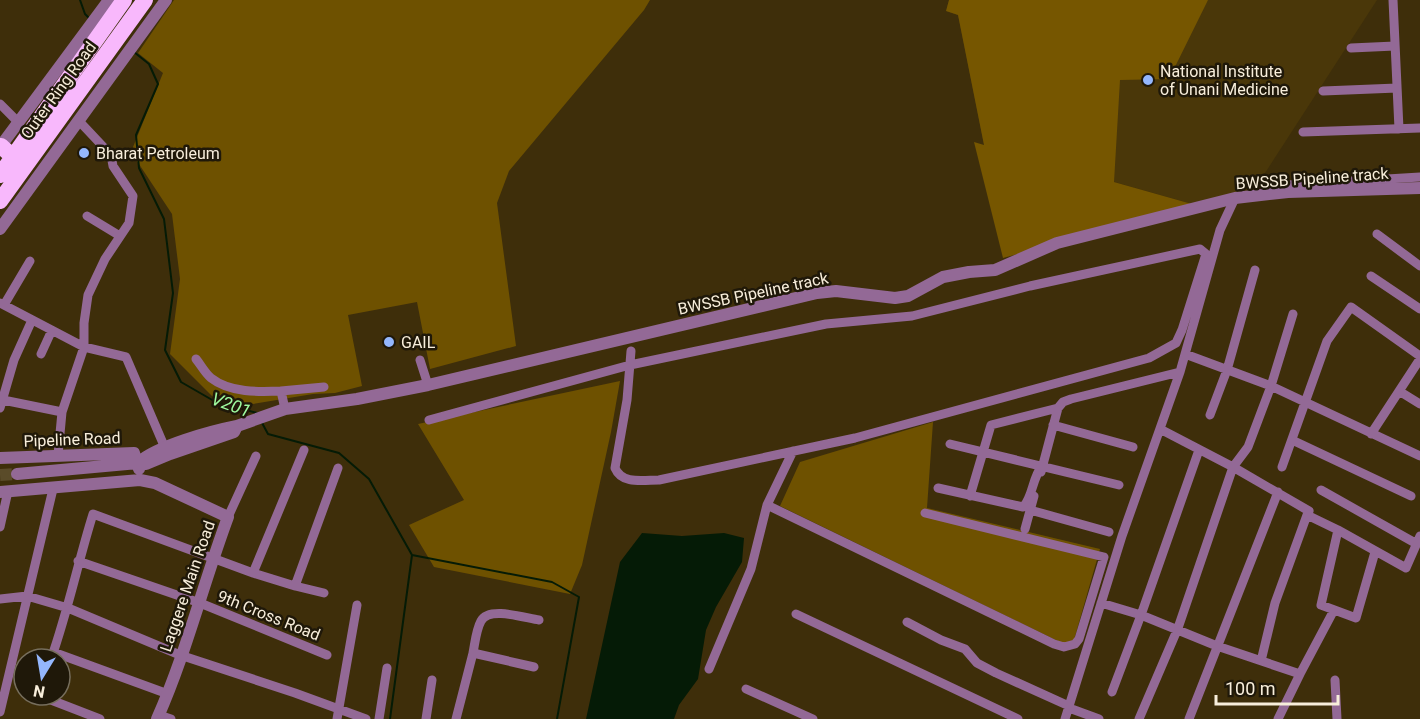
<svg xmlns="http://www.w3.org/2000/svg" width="1420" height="719" font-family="Roboto,sans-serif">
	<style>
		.built { fill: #4a3709 }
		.green { fill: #6e5100 }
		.forest { fill: #765600 }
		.water { fill: #051b06 }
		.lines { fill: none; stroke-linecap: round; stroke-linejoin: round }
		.stream { stroke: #051b06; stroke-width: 2 }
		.tertiary-tunnel { stroke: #5a4b29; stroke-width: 12; stroke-dasharray: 12 6; stroke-linecap: butt }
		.minor { stroke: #936996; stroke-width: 9 }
		.tertiary { stroke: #936996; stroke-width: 12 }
		.trunk { stroke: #f8b8fc; stroke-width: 16 }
		.poi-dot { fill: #94b7fd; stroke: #1f1809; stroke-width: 2 }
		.labels { text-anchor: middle; stroke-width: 5; stroke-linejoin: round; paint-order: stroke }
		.poi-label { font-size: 16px; fill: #f8eedb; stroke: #1f1809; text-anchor: start }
		.street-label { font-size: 16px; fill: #f8eedb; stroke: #1f1809 }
		.water-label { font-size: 18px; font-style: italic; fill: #9ffb9f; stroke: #1f1809 }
	</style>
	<rect width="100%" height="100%" fill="#3e2e0a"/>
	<path class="built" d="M949 0H1377L1256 187 1199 206 984 145 958 15 946 11Z"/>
	<path class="green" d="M174 0H650L644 10 509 171 497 203 516 346 430 369 417 302 348 315 362 386 335 393 313 394 247 405 213 397 170 354 180 279 172 214 131 152 163 73 138 53Z
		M620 381 611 432 582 565 570 594 434 567 409 525 464 500 418 424Z
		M933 422 927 508 1100 549 1074 640 1064 644 780 506 800 462Z"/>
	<path class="forest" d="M949 0H1208L1169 79 1120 80 1114 182 1199 206 1003 258 974 142 984 145 958 15 946 11Z"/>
	<path class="water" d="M642 533 682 536 724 533 744 538 742 562 716 607 706 630 698 679 679 705 674 719H586L620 562Z"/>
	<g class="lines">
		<path class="stream" d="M80 0 85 14 89 18
			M134 52 149 64 158 84 136 135 139 168 164 219 173 293 165 350 181 382 214 401 257 413
			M261 421 268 434 339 453 369 479 412 555 390 719
			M412 555 552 582 579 597 557 719"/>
		<path class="tertiary-tunnel" d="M0 475 17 474"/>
		<path class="minor" d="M1393 0 1399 129
			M1351 48 1395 46
			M1323 91 1397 88
			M0 104 19 123
			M1303 132 1420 128
			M1288 185 1420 177
			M87 216 120 236
			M1377 234 1420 266
			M1371 276 1420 309
			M0 303 84 347 126 357 165 448
			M4 305 30 261
			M41 354 52 330
			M1185 354 1271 386 1420 456
			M196 359C201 365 205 373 211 378 230 393 259 392 281 391L285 409
			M420 360 428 385
			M281 391 324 387
			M1399 391 1420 404
			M3 400 62 412
			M0 408 14 360 32 320
			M1210 415 1227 370 1255 270
			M429 420 630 365 826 324 912 316 1030 286 1200 249 1206 254 1182 330 1176 343 1149 358 855 438 659 480C644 480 622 485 615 468L627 400 631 351
			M1053 425 1133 447
			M1160 429 1233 467 1309 511 1307 515 1338 530 1406 568 1420 536
			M1371 434 1420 359
			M1292 440 1411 496
			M950 444 1119 485
			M1199 450 1141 615 1217 646 1300 674 1278 719
			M58 455 62 412 84 347V323L88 295 105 259 129 223 133 196 113 166 111 155 79 121
			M1282 467 1327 341 1351 307 1420 356
			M1041 472 1058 408
			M938 488 1023 507C1033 497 1032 478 1042 466
			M1321 490 1417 544
			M970 496 991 425 1058 408 1063 402 1071 399 1180 372
			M767 505 793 451
			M1030 510 1109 532
			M228 517 256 456
			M0 527 8 491
			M1025 529 1034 496
			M1338 530 1321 605 1356 618 1375 552
			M78 561 200 603 327 655
			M253 573 304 450
			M295 586 324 593
			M0 599 27 596 68 608 180 655 295 693 366 719
			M1101 603 1141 615 1112 692
			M796 614 1018 719
			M907 622 941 640 965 649 977 663 996 673 1069 706
			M53 652 168 694
			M473 653C475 643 476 630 481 621 489 606 525 618 539 620
			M51 659C68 611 78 562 93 514L253 573 295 586 338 468
			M1261 661 1275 603 1307 515
			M709 669 751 569 767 505 1054 644 1064 647 1075 644 1079 639 1104 557 925 513
			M1300 674 1334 610
			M1335 680 1337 719
			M746 689 813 719
			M38 695 100 719
			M1069 708 1099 719
			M0 712 53 489
			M159 715 171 719
			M337 719 357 605
			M379 719 387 668
			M426 719 432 680
			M456 719 473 653 534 667
			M1065 719 1122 536 1180 372 1220 230 1235 198
			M1139 719 1178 628 1233 467 1248 447 1271 386 1293 314
			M1189 719 1278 492"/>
		<path class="tertiary" d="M0 147 109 0
			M0 229 166 0
			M237 426 285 409 357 399 428 385 817 293 836 291 895 298 908 296 943 277 969 272 995 270 1057 243 1235 198 1288 192 1420 188
			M0 458 134 453 139 469
			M17 474 138 463 146 464 170 454 234 432 237 426C212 431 156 446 138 463
			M0 492 140 480 155 483 228 517C203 584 186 654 157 719"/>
		<path class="trunk" d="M1 146 13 157
			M0 175 124 0
			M0 201 145 0"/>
	</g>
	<g class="poi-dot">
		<circle cx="1148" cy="80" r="6"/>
		<circle cx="84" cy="153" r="6"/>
		<circle cx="389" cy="342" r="6"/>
	</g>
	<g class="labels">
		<g class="poi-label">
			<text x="1160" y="77">National Institute<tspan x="1160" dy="18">of Unani Medicine</tspan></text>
			<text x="96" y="159">Bharat Petroleum</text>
			<text x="401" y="348">GAIL</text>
		</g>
		<g class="street-label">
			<text transform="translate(58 90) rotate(-54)" y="6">Outer Ring Road</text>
			<text transform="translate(1312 178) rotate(-4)" y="6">BWSSB Pipeline track</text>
			<text transform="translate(753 293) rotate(-12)" y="6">BWSSB Pipeline track</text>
			<text transform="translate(72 439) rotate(-2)" y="6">Pipeline Road</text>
			<text transform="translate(187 586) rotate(-71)" y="6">Laggere Main Road</text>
			<text transform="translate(269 615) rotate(22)" y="6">9th Cross Road</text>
		</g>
		<g class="water-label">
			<text transform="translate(231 405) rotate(20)" y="6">V201</text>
		</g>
	</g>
	<g transform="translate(42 677) rotate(191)"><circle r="28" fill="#1f1809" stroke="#766e5d" stroke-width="1.5"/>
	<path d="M0-4.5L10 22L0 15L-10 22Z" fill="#94b7fd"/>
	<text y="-9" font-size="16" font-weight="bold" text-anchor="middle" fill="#f8eedb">N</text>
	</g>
	<path d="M1216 695v9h122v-9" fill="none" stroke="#f8eedb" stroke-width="3"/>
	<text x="1225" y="695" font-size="18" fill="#f8eedb" stroke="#1f1809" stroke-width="4.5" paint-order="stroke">100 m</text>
</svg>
